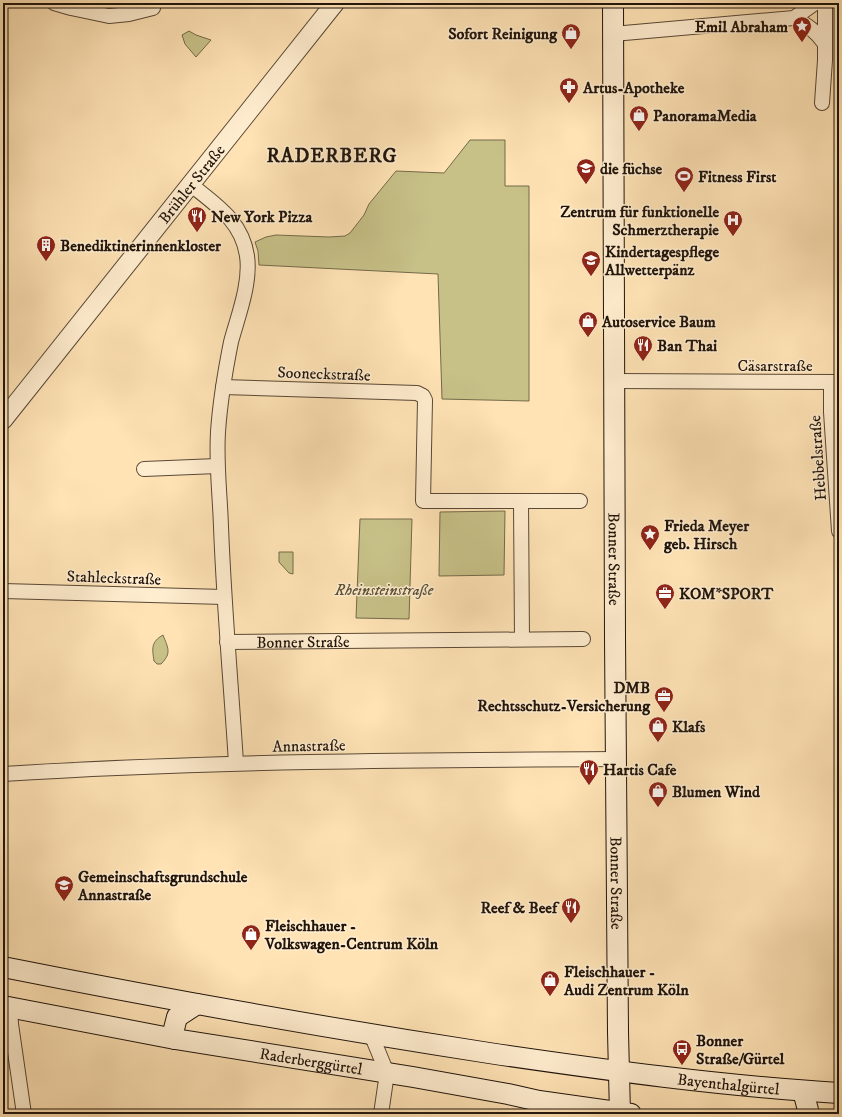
<svg xmlns="http://www.w3.org/2000/svg" width="842" height="1117" font-family="'IM FELL DW Pica',serif">
	<style>
		.green { fill: #c7c188; stroke: #746a4a }
		.lines { fill: none; stroke-linecap: round; stroke-linejoin: round }
		.minor-casing { stroke: #584836; stroke-width: 16 }
		.tertiary-casing { stroke: #584836; stroke-width: 20 }
		.secondary-casing { stroke: #20140b; stroke-width: 22 }
		.minor { stroke: #ffedcf; stroke-width: 14 }
		.tertiary { stroke: #ffedcf; stroke-width: 18 }
		.secondary { stroke: #ffedcf; stroke-width: 20 }
		.labels { text-anchor: middle; stroke-width: 3; stroke-linejoin: round; paint-order: stroke }
		.poi-label { font-size: 16px; font-weight: bold; fill: #20140b; stroke: #ffedcf; text-anchor: start }
		.street-label { font-size: 16px; fill: #20140b; stroke: #ffedcf }
		.park-label { font-size: 16px; font-style: italic; fill: #5a5137; stroke: #ffedcf }
		.district-label { font-size: 20px; font-weight: bold; letter-spacing: 1px; fill: #20140b; stroke: #ffedcf }
	</style>
	<rect width="100%" height="100%" fill="#ffe3b5"/>
	<filter id="stains"><feTurbulence type="fractalNoise" baseFrequency=".005" numOctaves="4"/><feColorMatrix values="0 0 0 0 .2 0 0 0 0 .09 0 0 0 0 .02 0 0 0 .5 -.17"/></filter>
	<radialGradient id="worn" r=".72"><stop offset=".6" stop-color="#630" stop-opacity="0"/><stop offset="1" stop-color="#630" stop-opacity=".3"/></radialGradient>
	<path class="green" d="M189 31 196 35 211 40 196 57 185 44 182 35Z
		M470 140H505V186H529V401L442 399 438 274 259 265 258 251 255 242 266 237 276 235 329 237 345 236 350 233 364 215 369 204 396 171 444 173Z
		M505 511 504 575 439 576 440 512Z
		M360 519H412L409 619 356 618Z
		M279 552H293V574L289 573 279 562Z
		M163 635C168 648 172 653 161 664H157L154 661C152 648 151 642 163 635Z"/>
	<g class="lines">
		<defs>
			<g id="minor">
				<path d="M54 3 71 8 109 16 129 14 153 8"/>
				<path d="M794 18C807 25 816 31 825 44"/>
				<path d="M613 34 794 18 815 3"/>
				<path d="M822 103 825 60V3"/>
				<path d="M190 184C216 205 242 221 247 256 251 283 238 316 231 342 225 372 220 402 218 432 216 464 220 495 221 527 224 606 231 684 236 763"/>
				<path d="M614 381 839 382"/>
				<path d="M831 382V412L839 531"/>
				<path d="M223 387 417 393 423 396 425 400 423 501H580"/>
				<path d="M144 469 217 466"/>
				<path d="M521 501 522 639"/>
				<path d="M3 591 224 597"/>
				<path id="s1" d="M227 642 583 639"/>
				<path d="M3 774C207 761 412 760 616 759"/>
				<path d="M10 1007 11 1024 24 1114"/>
				<path d="M371 1034 387 1073 381 1114"/>
			</g>
			<g id="tertiary">
				<path id="s2" d="M3 420 335 3"/>
			</g>
			<g id="secondary">
				<path id="s3" d="M613 3 615 638 618 1032 620 1114"/>
				<path id="s4" d="M3 967C164 999 326 1028 489 1053 605 1070 722 1086 839 1093"/>
				<path id="s5" d="M3 1006 175 1039 413 1077 508 1094 539 1101 631 1114"/>
				<path d="M175 1039 173 1033 177 1017 197 1004"/>
				<path d="M803 1091 808 1110 807 1114"/>
			</g>
		</defs>
		<use href="#minor" class="minor-casing"/>
		<use href="#tertiary" class="tertiary-casing"/>
		<use href="#secondary" class="secondary-casing"/>
		<use href="#minor" class="minor"/>
		<use href="#tertiary" class="tertiary"/>
		<use href="#secondary" class="secondary"/>
	</g>
	<defs>
		<symbol id="sight-pin" viewBox="-11 -11 22 30"><path d="M0 17L-7.5 6A9.5 9.5 0 1 1 7.5 6Z" fill="#8f2418" stroke="#ffedcf"/><path d="M0-6L1.8-2.2L6-1.7L2.9 1.2L3.7 5.4L0 3.3L-3.7 5.4L-2.9 1.2L-6-1.7L-1.8-2.2Z" fill="#fff"/></symbol>
		<symbol id="shop-pin" viewBox="-11 -11 22 30"><path d="M0 17L-7.5 6A9.5 9.5 0 1 1 7.5 6Z" fill="#8f2418" stroke="#ffedcf"/><path d="M-5-2.5h2.3a2.7 3.5 0 0 1 5.4 0H5L5.5 6h-11ZM-1.5-2.5h3a1.5 2.3 0 0 0-3 0Z" fill="#fff"/></symbol>
		<symbol id="pharmacy-pin" viewBox="-11 -11 22 30"><path d="M0 17L-7.5 6A9.5 9.5 0 1 1 7.5 6Z" fill="#8f2418" stroke="#ffedcf"/><path d="M-2-6h4v4h4v4h-4v4h-4v-4h-4v-4h4Z" fill="#fff"/></symbol>
		<symbol id="school-pin" viewBox="-11 -11 22 30"><path d="M0 17L-7.5 6A9.5 9.5 0 1 1 7.5 6Z" fill="#8f2418" stroke="#ffedcf"/><path d="M0-5L7-2L0 1L-7-2ZM-4 1L0 2.5L4 1V4Q0 6-4 4Z" fill="#fff"/></symbol>
		<symbol id="stadium-pin" viewBox="-11 -11 22 30"><path d="M0 17L-7.5 6A9.5 9.5 0 1 1 7.5 6Z" fill="#8f2418" stroke="#ffedcf"/><path d="M0-5a6.5 5 0 1 0 0 10a6.5 5 0 1 0 0-10ZM-3.5-1.8h7v3.6h-7Z" fill="#fff"/></symbol>
		<symbol id="restaurant-pin" viewBox="-11 -11 22 30"><path d="M0 17L-7.5 6A9.5 9.5 0 1 1 7.5 6Z" fill="#8f2418" stroke="#ffedcf"/><path d="M-5-6h1v4h1v-4h1v4h1v-4h1v5L-1.5 .5V6h-2V.5L-5-1ZM5-6V6H3V1.5H1.5Q1.5-4 5-6Z" fill="#fff"/></symbol>
		<symbol id="hospital-pin" viewBox="-11 -11 22 30"><path d="M0 17L-7.5 6A9.5 9.5 0 1 1 7.5 6Z" fill="#8f2418" stroke="#ffedcf"/><path d="M-5-5h3v3.5h4V-5h3V5h-3V1.5h-4V5h-3Z" fill="#fff"/></symbol>
		<symbol id="building-pin" viewBox="-11 -11 22 30"><path d="M0 17L-7.5 6A9.5 9.5 0 1 1 7.5 6Z" fill="#8f2418" stroke="#ffedcf"/><path d="M-4-6H4V6H1V3H-1V6H-4ZM-2.5-4.3h1.7v1.8h-1.7ZM.8-4.3h1.7v1.8H.8ZM-2.5-1h1.7V.8h-1.7ZM.8-1h1.7V.8H.8Z" fill="#fff"/></symbol>
		<symbol id="office-pin" viewBox="-11 -11 22 30"><path d="M0 17L-7.5 6A9.5 9.5 0 1 1 7.5 6Z" fill="#8f2418" stroke="#ffedcf"/><path d="M-6-3h4V-5.5h4V-3h4V5H-6ZM-1-4.5V-3h2v-1.5ZM-6 0V1H6V0Z" fill="#fff"/></symbol>
		<symbol id="bus-pin" viewBox="-11 -11 22 30"><path d="M0 17L-7.5 6A9.5 9.5 0 1 1 7.5 6Z" fill="#8f2418" stroke="#ffedcf"/><path d="M-5-6H5V4H4V6H2V4H-2V6H-4V4H-5ZM-3.5-4V0h7V-4ZM-3.5 1.2v1.5H-2V1.2ZM2 1.2v1.5H3.5V1.2Z" fill="#fff"/></symbol>
	</defs>
	<g fill-rule="evenodd">
		<use href="#sight-pin" x="791" y="15" width="22" height="30"/>
		<use href="#shop-pin" x="560" y="22" width="22" height="30"/>
		<use href="#pharmacy-pin" x="558" y="76" width="22" height="30"/>
		<use href="#shop-pin" x="628" y="104" width="22" height="30"/>
		<use href="#school-pin" x="575" y="157" width="22" height="30"/>
		<use href="#stadium-pin" x="673" y="165" width="22" height="30"/>
		<use href="#restaurant-pin" x="186" y="205" width="22" height="30"/>
		<use href="#hospital-pin" x="722" y="209" width="22" height="30"/>
		<use href="#building-pin" x="35" y="234" width="22" height="30"/>
		<use href="#school-pin" x="580" y="249" width="22" height="30"/>
		<use href="#shop-pin" x="577" y="310" width="22" height="30"/>
		<use href="#restaurant-pin" x="632" y="334" width="22" height="30"/>
		<use href="#sight-pin" x="639" y="523" width="22" height="30"/>
		<use href="#office-pin" x="654" y="582" width="22" height="30"/>
		<use href="#office-pin" x="653" y="685" width="22" height="30"/>
		<use href="#shop-pin" x="647" y="715" width="22" height="30"/>
		<use href="#restaurant-pin" x="578" y="758" width="22" height="30"/>
		<use href="#shop-pin" x="647" y="780" width="22" height="30"/>
		<use href="#school-pin" x="53" y="874" width="22" height="30"/>
		<use href="#restaurant-pin" x="560" y="896" width="22" height="30"/>
		<use href="#shop-pin" x="240" y="923" width="22" height="30"/>
		<use href="#shop-pin" x="539" y="969" width="22" height="30"/>
		<use href="#bus-pin" x="671" y="1038" width="22" height="30"/>
	</g>
	<g class="labels">
		<g class="poi-label">
			<text x="788" y="32" text-anchor="end">Emil Abraham</text>
			<text x="557" y="39" text-anchor="end">Sofort Reinigung</text>
			<text x="583" y="93">Artus-Apotheke</text>
			<text x="653" y="121">PanoramaMedia</text>
			<text x="600" y="174">die füchse</text>
			<text x="698" y="182">Fitness First</text>
			<text x="719" y="217" text-anchor="end">Zentrum für funktionelle<tspan x="719" dy="18">Schmerztherapie</tspan></text>
			<text x="211" y="222">New York Pizza</text>
			<text x="60" y="251">Benediktinerinnenkloster</text>
			<text x="605" y="257">Kindertagespflege<tspan x="605" dy="18">Allwetterpänz</tspan></text>
			<text x="602" y="327">Autoservice Baum</text>
			<text x="657" y="351">Ban Thai</text>
			<text x="664" y="531">Frieda Meyer<tspan x="664" dy="18">geb. Hirsch</tspan></text>
			<text x="679" y="599">KOM*SPORT</text>
			<text x="650" y="693" text-anchor="end">DMB<tspan x="650" dy="18">Rechtsschutz-Versicherung</tspan></text>
			<text x="672" y="732">Klafs</text>
			<text x="603" y="775">Hartis Cafe</text>
			<text x="672" y="797">Blumen Wind</text>
			<text x="78" y="882">Gemeinschaftsgrundschule<tspan x="78" dy="18">Annastraße</tspan></text>
			<text x="557" y="913" text-anchor="end">Reef &amp; Beef</text>
			<text x="265" y="931">Fleischhauer -<tspan x="265" dy="18">Volkswagen-Centrum Köln</tspan></text>
			<text x="564" y="977">Fleischhauer -<tspan x="564" dy="18">Audi Zentrum Köln</tspan></text>
			<text x="696" y="1046">Bonner<tspan x="696" dy="18">Straße/Gürtel</tspan></text>
		</g>
		<g class="street-label">
			<text dy="6" stroke="none"><textPath href="#s2" startOffset="302">Brühler Straße</textPath></text>
			<text x="775" y="371">Cäsarstraße</text>
			<text transform="translate(324 373) rotate(2)" y="6">Sooneckstraße</text>
			<text transform="translate(817 458) rotate(-94)" y="6">Hebbelstraße</text>
			<text dy="6" stroke="none"><textPath href="#s3" startOffset="556">Bonner Straße</textPath></text>
			<text transform="translate(114 577) rotate(2)" y="6">Stahleckstraße</text>
			<text dy="6" stroke="none"><textPath href="#s1" startOffset="76">Bonner Straße</textPath></text>
			<text transform="translate(309 745) rotate(-1)" y="6">Annastraße</text>
			<text dy="6" stroke="none"><textPath href="#s3" startOffset="880">Bonner Straße</textPath></text>
			<text dy="6" stroke="none"><textPath href="#s5" startOffset="313">Raderberggürtel</textPath></text>
			<text dy="6" stroke="none"><textPath href="#s4" startOffset="735">Bayenthalgürtel</textPath></text>
		</g>
		<g class="park-label">
			<text x="384" y="595">Rheinsteinstraße</text>
		</g>
		<g class="district-label">
			<text x="332" y="162">RADERBERG</text>
		</g>
	</g>
	<rect width="842" height="1117" fill="none" stroke="#ffe3b5" stroke-width="16"/>
	<rect x="4" y="4" width="834" height="1109" fill="none" stroke="#20140b" stroke-width="2"/>
	<rect x="8" y="8" width="826" height="1101" fill="none" stroke="#20140b"/>
	<rect width="100%" height="100%" filter="url(#stains)"/>
	<rect width="100%" height="100%" fill="url(#worn)"/>
</svg>
